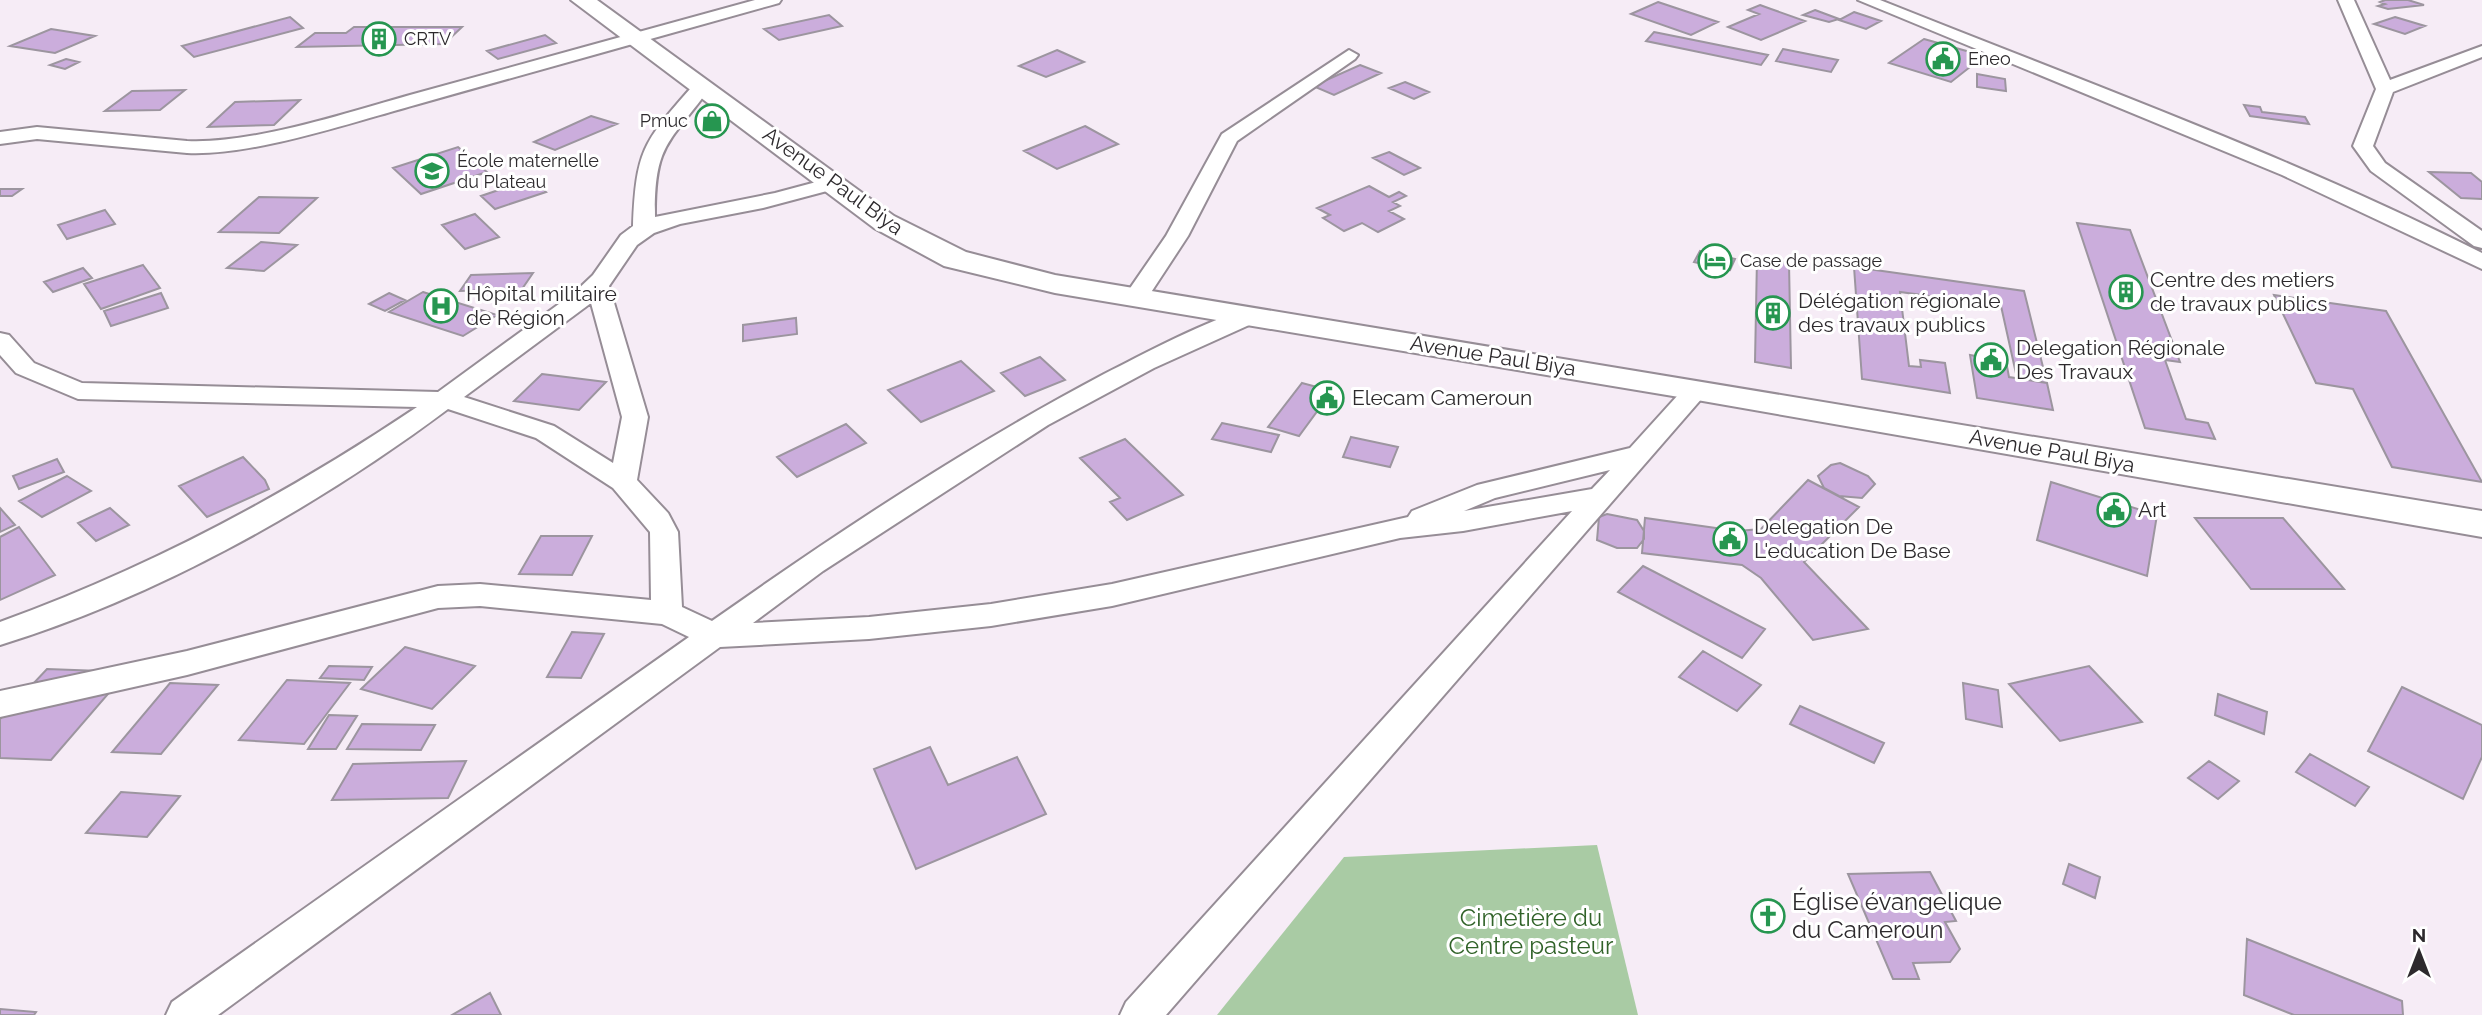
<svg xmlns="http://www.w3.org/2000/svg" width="2482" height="1015" font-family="Raleway,sans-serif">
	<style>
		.green { fill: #a9cba4 }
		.building { fill: #cbaddc; stroke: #9c959f; stroke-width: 2 }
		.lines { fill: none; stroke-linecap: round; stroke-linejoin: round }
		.street-casing { stroke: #968d96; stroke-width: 4 }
		.secondary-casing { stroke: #968d96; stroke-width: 4 }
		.street { fill: #fff; fill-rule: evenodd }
		.secondary { fill: #fff; fill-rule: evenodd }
		.labels { text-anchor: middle; stroke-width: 6; stroke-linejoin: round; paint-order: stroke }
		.far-poi-label { font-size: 18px; fill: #2d2a2d; stroke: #fff; text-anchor: start }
		.street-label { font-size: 21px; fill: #2d2a2d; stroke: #fff }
		.poi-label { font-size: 21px; fill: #2d2a2d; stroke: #fff; text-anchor: start }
		.near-poi-label { font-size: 24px; fill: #2d2a2d; stroke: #fff; text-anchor: start }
		.near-park-label { font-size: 24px; fill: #316329; stroke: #fff }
	</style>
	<rect width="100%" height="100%" fill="#f6ecf6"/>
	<path class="green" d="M1597 845 1638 1015H1217L1344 857Z"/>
	<path class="building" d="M2385 0H2408L2424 5 2388 9 2378 6 2385 4 2380 2Z
		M1658 2 1718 22 1691 35 1631 14Z
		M1760 5 1771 9 1805 21 1761 40 1728 27 1759 14 1748 10Z
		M1815 10 1839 19 1829 22 1803 15Z
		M1854 12 1881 21 1866 29 1839 20Z
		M829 15 842 26 779 40 764 29Z
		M290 17 303 28 194 57 182 46Z
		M2395 17 2425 26 2405 34 2374 24Z
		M354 27H462L444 44 297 47 315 33H346Z
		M51 29 95 36 55 53 10 46Z
		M1654 32 1768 55 1761 65 1646 41Z
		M545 35 556 43 498 59 487 51Z
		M1924 39 1949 46 1984 56 1951 82 1889 63Z
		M1783 49 1838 60 1831 72 1776 61Z
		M1057 50 1084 62 1046 77 1019 66Z
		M66 59 79 62 65 69 50 65Z
		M1360 65 1381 73 1334 95 1313 86Z
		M1977 74 2005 79 2006 91 1977 87Z
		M1405 82 1429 92 1414 99 1389 88Z
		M185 90 160 110 105 111 132 91Z
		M300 100 274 125 208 127 235 102Z
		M2244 105 2260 107 2262 112 2305 117 2309 124 2250 116Z
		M591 116 617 124 555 150 534 142Z
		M1085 126 1118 144 1057 169 1024 151Z
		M458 147 487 172 421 194 393 168Z
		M1389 152 1420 168 1404 175 1373 158Z
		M2429 172 2471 173 2482 182V199L2461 198Z
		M531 179 546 192 495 209 481 196Z
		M1369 186 1389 197 1399 192 1406 196 1393 202 1400 206 1389 211 1404 219 1378 232 1362 223 1344 231 1323 218 1330 215 1317 208Z
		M0 189H22L12 196H0Z
		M259 197 317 198 279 233 219 232Z
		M105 210 115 224 67 239 58 225Z
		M475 214 499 237 465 249 442 225Z
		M2077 223 2130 230 2180 362 2165 360 2186 419 2208 423 2215 439 2145 428Z
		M261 242 297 245 264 271 227 268Z
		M1700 251 1735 259 1730 270 1694 262Z
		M1757 258 1789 263 1791 368 1755 362Z
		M143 265 160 288 101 309 84 284Z
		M1854 267 2024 291 2047 383 2017 378 2001 306 1900 292 1909 366 1921 367 1920 360 1945 363 1950 393 1862 379Z
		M83 268 92 278 53 292 44 282Z
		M533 273 522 289 460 291 471 275Z
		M423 292 497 315 463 336 389 312Z
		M161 293 168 308 111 326 104 311Z
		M389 293 405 300 385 311 369 304Z
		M2274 295 2386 311 2482 482 2392 467 2353 389 2316 383Z
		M796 318 797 334 743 341V325Z
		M1970 355 2006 361 2009 377 2047 383 2053 410 1977 398Z
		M1040 357 1065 380 1025 396 1001 373Z
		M961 361 994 391 921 422 888 390Z
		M542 374 606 382 579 410 514 401Z
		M1302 383 1332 391 1299 436 1268 427Z
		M1222 423 1279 435 1271 452 1212 439Z
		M846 424 866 443 797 477 777 457Z
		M1351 437 1398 447 1390 467 1343 457Z
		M1125 439 1183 495 1127 520 1110 502 1120 498 1080 458Z
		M243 457 265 480 269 489 207 517 179 486Z
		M57 459 64 472 19 489 13 476Z
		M1840 463 1868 476 1875 484 1862 498 1839 496 1824 488 1818 476 1831 465Z
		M67 476 91 491 42 517 19 501Z
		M1808 480 1859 507 1804 562 1868 629 1813 640 1761 578 1742 565 1642 553 1645 518 1737 531 1761 529Z
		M2051 482 2157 515 2147 576 2037 540Z
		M0 508 15 525 0 532Z
		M110 508 129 525 96 541 78 523Z
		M1607 514 1637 520 1644 531V539L1637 548H1617L1597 540 1599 517Z
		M2195 518H2283L2344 589H2251Z
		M19 527 55 575 0 600V537Z
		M541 536H592L572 575 519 574Z
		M1643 566 1765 629 1742 658 1618 592Z
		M572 632 604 634 581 678 547 677Z
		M405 647 475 666 432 709 361 689Z
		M1703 651 1761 685 1737 711 1679 677Z
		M329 666 372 667 364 680 320 678Z
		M2089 666 2142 722 2060 741 2009 684Z
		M47 669 127 672 51 760 0 758V719Z
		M287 680 350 683 304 744 239 740Z
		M170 683 218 685 161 754 112 752Z
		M1963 683 1998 690 2002 727 1966 719Z
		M2402 687 2482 725V757L2463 799 2368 751Z
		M2218 694 2267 712 2264 734 2215 715Z
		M1800 706 1884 743 1874 763 1790 724Z
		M329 715 357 716 336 749H308Z
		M362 724 435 725 421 750 347 749Z
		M930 747 948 785 1017 757 1046 814 916 869 874 769Z
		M2310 754 2369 787 2355 806 2296 772Z
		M466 761 448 798 332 800 353 764Z
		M2209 761 2239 781 2218 799 2188 778Z
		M121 792 180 796 147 837 86 833Z
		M2069 864 2100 877 2095 898 2063 884Z
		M1930 872 1956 921 1945 922 1960 949 1950 962 1913 963 1919 979H1893L1848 874Z
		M2247 939 2402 1001 2403 1015H2294L2244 995Z
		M490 993 501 1015H452Z
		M0 1009 36 1012 34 1015H0Z"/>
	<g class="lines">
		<defs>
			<path id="street" d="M755 0H781L779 3C658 37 536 71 415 105 350 123 253 156 187 153L37 139 0 144V132L37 127 187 141C253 144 346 113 410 95 525 63 640 32 755 0Z
				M1858 0H1880C2082 81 2288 155 2482 253V269L2282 175Z
				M2338 0H2354L2390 80 2482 46V57L2393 92 2373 146 2385 163 2482 231V248L2474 246 2371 171 2353 146 2376 89Z
				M1349 50 1358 55 1355 59 1237 141 1188 236 1148 297 1144 302H1128L1124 297 1166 236 1222 134Z
				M702 80 711 86C671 143 654 141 655 217L775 193 835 177 845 183 842 187 763 208 680 224 654 233 637 245 609 286 648 417 637 480 668 513 678 532 682 607 712 621C838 532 968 446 1104 374 1144 354 1208 319 1250 309L1258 311 1262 316 1258 321 1154 368 1048 425 823 571 753 623 869 617 991 604 1112 584 1408 517 1412 511 1477 485 1630 448 1688 384H1706L1710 389 1166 1015H1120L1126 1002 1572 511 1463 531 1400 538 1112 606 991 626 869 639 720 647 218 1015H166L172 1002 689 637 662 624 480 606 438 608 187 675 0 717V691L187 651 438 586 480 584 651 600 650 532 613 488 536 438 448 409C317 507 157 597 0 645V622C149 568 286 495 417 407L78 399 16 373 0 355V333L9 335 34 363 82 383 438 392 574 293 593 275 621 235 633 226C636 146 645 141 696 82ZM591 303 622 417 613 463 554 426 464 397ZM1610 470 1592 489 1464 511 1495 498Z"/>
			<path id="secondary" d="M571 0H597L894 216 966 252 1055 275 2482 511V537L1697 400 1055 293 944 266 874 228Z"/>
		</defs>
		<use href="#street" class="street-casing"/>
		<use href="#secondary" class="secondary-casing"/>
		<use href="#street" class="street"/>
		<use href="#secondary" class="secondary"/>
	</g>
	<defs>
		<symbol id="building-ring" viewBox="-11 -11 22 22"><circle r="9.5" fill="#fff" stroke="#269650" stroke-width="1.5"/><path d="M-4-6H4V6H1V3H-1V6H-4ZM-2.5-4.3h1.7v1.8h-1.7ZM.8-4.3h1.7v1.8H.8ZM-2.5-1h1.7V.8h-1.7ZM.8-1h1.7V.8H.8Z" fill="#269650"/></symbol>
		<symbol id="civic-ring" viewBox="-11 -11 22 22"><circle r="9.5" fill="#fff" stroke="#269650" stroke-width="1.5"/><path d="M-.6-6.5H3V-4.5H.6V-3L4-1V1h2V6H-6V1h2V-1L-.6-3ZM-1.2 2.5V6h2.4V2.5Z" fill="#269650"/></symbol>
		<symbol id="shop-ring" viewBox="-11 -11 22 22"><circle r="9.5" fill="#fff" stroke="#269650" stroke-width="1.5"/><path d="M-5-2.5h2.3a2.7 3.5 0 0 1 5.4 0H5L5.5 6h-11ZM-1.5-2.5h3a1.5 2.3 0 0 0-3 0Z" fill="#269650"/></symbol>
		<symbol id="school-ring" viewBox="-11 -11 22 22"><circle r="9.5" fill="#fff" stroke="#269650" stroke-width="1.5"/><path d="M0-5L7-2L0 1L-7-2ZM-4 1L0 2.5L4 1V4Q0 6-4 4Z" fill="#269650"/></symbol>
		<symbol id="hotel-ring" viewBox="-11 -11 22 22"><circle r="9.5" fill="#fff" stroke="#269650" stroke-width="1.5"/><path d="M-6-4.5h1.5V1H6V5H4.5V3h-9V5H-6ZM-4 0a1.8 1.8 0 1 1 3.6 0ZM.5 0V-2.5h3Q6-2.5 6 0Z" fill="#269650"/></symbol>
		<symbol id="hospital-ring" viewBox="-11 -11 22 22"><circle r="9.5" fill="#fff" stroke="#269650" stroke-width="1.5"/><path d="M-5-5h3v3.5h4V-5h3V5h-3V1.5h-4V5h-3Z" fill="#269650"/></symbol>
		<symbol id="church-ring" viewBox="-11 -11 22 22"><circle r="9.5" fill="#fff" stroke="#269650" stroke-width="1.5"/><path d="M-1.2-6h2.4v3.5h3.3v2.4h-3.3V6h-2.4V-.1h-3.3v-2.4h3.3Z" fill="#269650"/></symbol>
	</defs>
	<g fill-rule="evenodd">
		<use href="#building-ring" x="360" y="20" width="38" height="38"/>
		<use href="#civic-ring" x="1924" y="40" width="38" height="38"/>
		<use href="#shop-ring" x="693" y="102" width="38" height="38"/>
		<use href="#school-ring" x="413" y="152" width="38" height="38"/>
		<use href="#hotel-ring" x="1696" y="242" width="38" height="38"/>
		<use href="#building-ring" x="2107" y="273" width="38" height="38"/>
		<use href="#hospital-ring" x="422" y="287" width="38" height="38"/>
		<use href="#building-ring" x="1754" y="294" width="38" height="38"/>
		<use href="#civic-ring" x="1972" y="341" width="38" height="38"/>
		<use href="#civic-ring" x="1308" y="379" width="38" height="38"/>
		<use href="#civic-ring" x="2095" y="491" width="38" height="38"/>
		<use href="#civic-ring" x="1711" y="520" width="38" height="38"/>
		<use href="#church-ring" x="1749" y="897" width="38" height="38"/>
	</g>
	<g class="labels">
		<g class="far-poi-label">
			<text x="404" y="45">CRTV</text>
			<text x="1968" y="65">Eneo</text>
			<text x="688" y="127" text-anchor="end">Pmuc</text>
			<text x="457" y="167">École maternelle<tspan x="457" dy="21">du Plateau</tspan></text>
			<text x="1740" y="267">Case de passage</text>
		</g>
		<g class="street-label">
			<text transform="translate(833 181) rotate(36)" y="7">Avenue Paul Biya</text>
			<text transform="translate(1493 356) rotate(9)" y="7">Avenue Paul Biya</text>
			<text transform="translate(2052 451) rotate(10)" y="7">Avenue Paul Biya</text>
		</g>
		<g class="poi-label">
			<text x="2150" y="287">Centre des metiers<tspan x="2150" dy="24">de travaux publics</tspan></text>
			<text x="466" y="301">Hôpital militaire<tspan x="466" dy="24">de Région</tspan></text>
			<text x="1798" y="308">Délégation régionale<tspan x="1798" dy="24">des travaux publics</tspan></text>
			<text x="2016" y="355">Delegation Régionale<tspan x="2016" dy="24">Des Travaux</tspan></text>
			<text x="1352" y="405">Elecam Cameroun</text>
			<text x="2138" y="517">Art</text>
			<text x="1754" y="534">Delegation De<tspan x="1754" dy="24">L'education De Base</tspan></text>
		</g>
		<g class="near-poi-label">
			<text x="1792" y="910">Église évangelique<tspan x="1792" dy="28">du Cameroun</tspan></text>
		</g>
		<g class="near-park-label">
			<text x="1531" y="926">Cimetière du<tspan x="1531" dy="28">Centre pasteur</tspan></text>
		</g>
	</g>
	<g transform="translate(2419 952)" stroke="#ffffff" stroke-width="5" paint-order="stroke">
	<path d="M0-5L12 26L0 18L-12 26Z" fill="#2d2a2d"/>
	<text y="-10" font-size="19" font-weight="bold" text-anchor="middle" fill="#2d2a2d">N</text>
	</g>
</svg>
